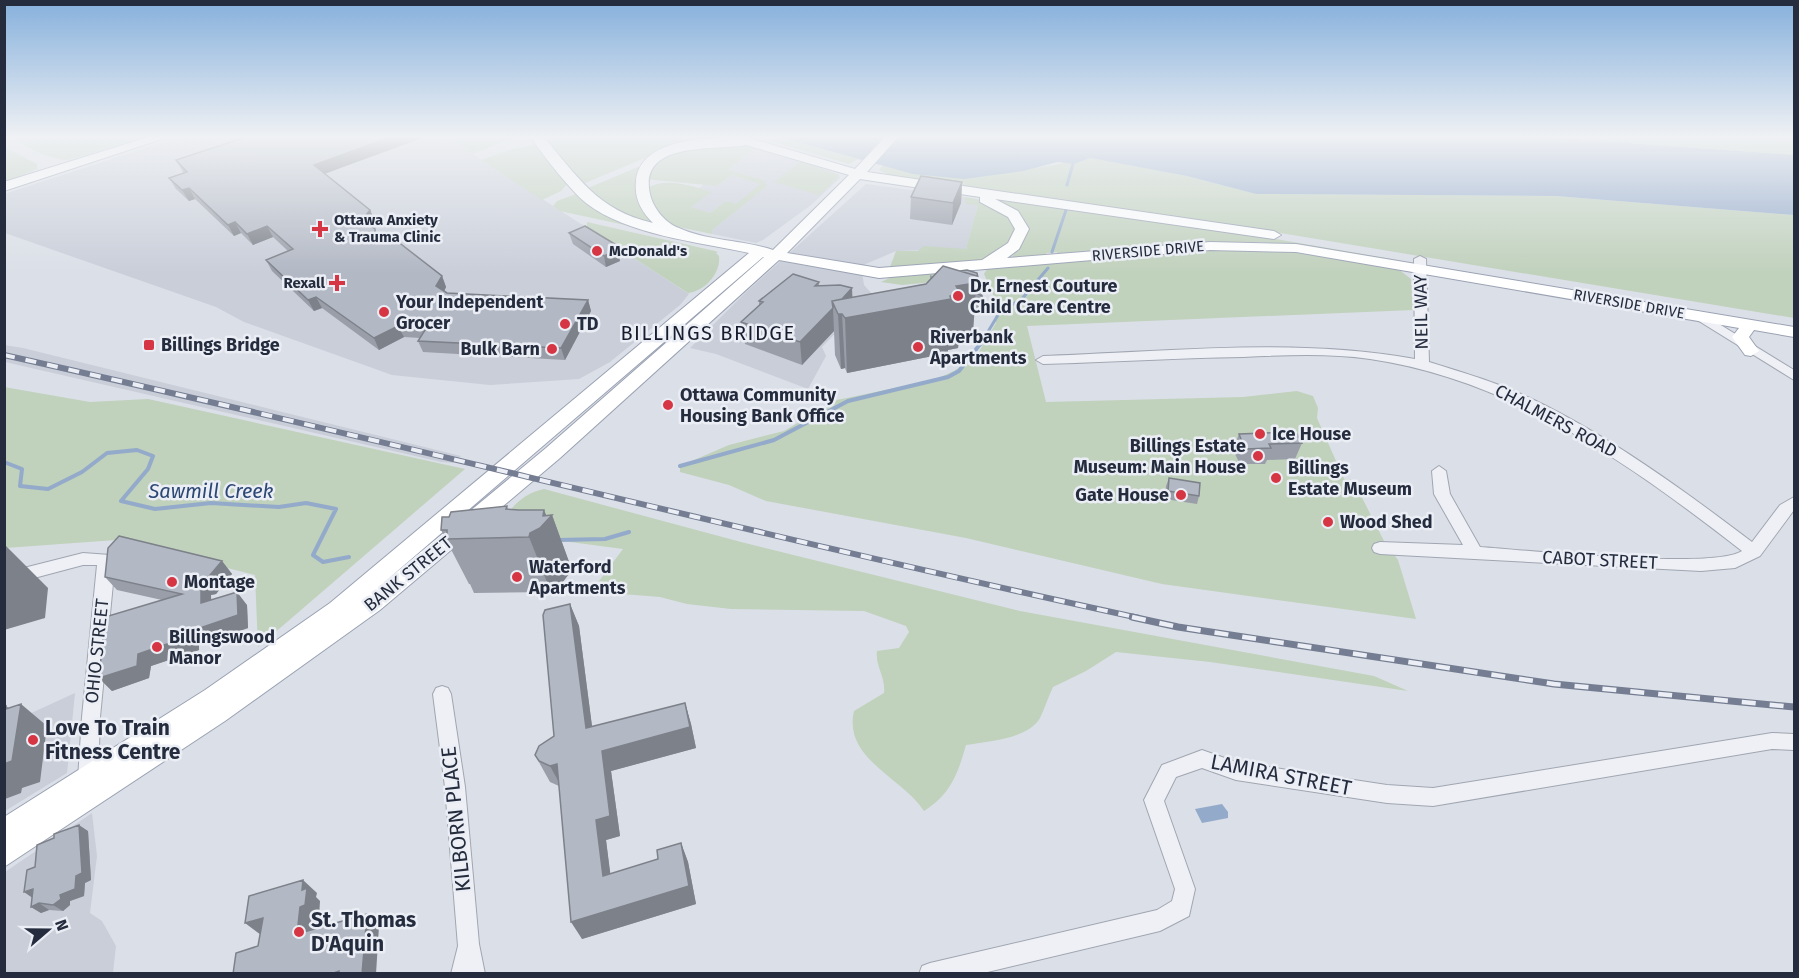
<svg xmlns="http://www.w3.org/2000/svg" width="1799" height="978" font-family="'Fira Sans',sans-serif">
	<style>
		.built { fill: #c9ced9 }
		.green { fill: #c0d1bc }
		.water { fill: #93aaca }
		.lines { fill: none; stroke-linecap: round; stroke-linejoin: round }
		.stream-far1 { stroke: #93aaca; stroke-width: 3 }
		.stream { stroke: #93aaca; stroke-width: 4 }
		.minor-casing { stroke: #a0a6b1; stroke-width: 2 }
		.major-casing { stroke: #9aa2b3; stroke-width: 2 }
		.minor { fill: #eef0f5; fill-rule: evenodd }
		.major { fill: #fff; fill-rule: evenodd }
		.rail-far1-casing { stroke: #747d91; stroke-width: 6 }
		.rail-casing { stroke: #747d91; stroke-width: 7 }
		.rail-far1 { stroke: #ebeef5; stroke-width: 4; stroke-dasharray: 11; stroke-linecap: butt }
		.rail { stroke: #ebeef5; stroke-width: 4.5; stroke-dasharray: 14; stroke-linecap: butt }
		.wall { fill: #999ea9 }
		.shaded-wall { fill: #7d8189 }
		.building { fill: #b2b8c4; stroke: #7d8189; stroke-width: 1.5 }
		.poi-dot { fill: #d63643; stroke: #ebeef5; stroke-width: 2 }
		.labels { text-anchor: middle; stroke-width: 5; stroke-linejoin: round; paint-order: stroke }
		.far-poi-label { font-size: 15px; font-weight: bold; fill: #242c3e; stroke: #ebeef5; text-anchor: start }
		.far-street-label { font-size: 15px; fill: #242c3e; stroke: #ebeef5 }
		.poi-label { font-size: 18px; font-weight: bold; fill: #242c3e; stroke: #ebeef5; text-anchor: start }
		.street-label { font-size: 18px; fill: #242c3e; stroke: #ebeef5 }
		.neighbourhood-label { font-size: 20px; letter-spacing: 1.5px; fill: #171d2e; stroke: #ebeef5 }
		.water-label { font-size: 20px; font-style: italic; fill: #2c4774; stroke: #ebeef5 }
		.near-poi-label { font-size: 21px; font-weight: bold; fill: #242c3e; stroke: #ebeef5; text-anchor: start }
		.near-street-label { font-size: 21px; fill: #242c3e; stroke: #ebeef5 }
	</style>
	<rect width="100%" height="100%" fill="#dbdfe7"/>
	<path class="built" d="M182 136H445L689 294 680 305 610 362 579 379 490 385 392 375 244 322 216 307 5 233 4 194Z
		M756 147 839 174 840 178 811 205 763 240 756 243 712 234V230L766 186 760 185 736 205 726 201 710 213 690 207 711 192 699 188 706 183 717 186 732 175 766 185 764 180 727 170Z
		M866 184 964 197 966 203 978 205 966 249 896 251 861 266 864 285 873 295 822 347 826 356 808 389 716 354 690 348 745 293Z
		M4 345 23 348 461 456 453 463 441 462 5 362Z
		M75 693 67 773 5 811V725Z
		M92 813 97 856 90 913 102 921 116 946 113 973 5 974V872Z"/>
	<path class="green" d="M11 136H150L68 160C50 159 25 148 11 136Z
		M446 136H518L472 154Z
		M542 136H714L727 139 652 155 583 184Z
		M753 136 796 140 858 159 849 164Z
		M1532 136H1794V155Z
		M534 145 538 147 568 183 561 191 542 200 481 160 513 149Z
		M742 145 756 147 728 170 764 180 767 186 712 230V234L674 226 654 212 648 188C666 176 698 188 712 192L691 207 710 213 726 201 736 204 760 184 732 175 717 186 654 180 649 179 647 172C671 145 709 148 742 145Z
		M4 147 37 164V169L5 182Z
		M1090 158 1187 176 1256 194 1556 196 1794 215V318L1268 231 889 175 879 170 883 165C949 184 1025 171 1090 158Z
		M801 161 838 175V178L819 195 774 182Z
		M638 167 640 168 637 179 652 224 613 211 588 188Z
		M576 194 601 213 634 227 560 211 553 206 557 201Z
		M964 197C989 199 1002 209 1017 228L1008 248 980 261 894 269 890 267 896 251H918L924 246 966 249 978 205 966 204Z
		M987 197 1200 226 1403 261 1262 242 1188 244 1058 255 1057 252 1046 253V256L1010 259 1023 242 1025 229Z
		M587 222 715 251 718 252 716 253 719 256C721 273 705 291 688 293L581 224 587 226Z
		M1207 249 1286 251 1398 269 1411 279 1413 310 1027 326 1046 402 1243 397 1297 391 1313 396 1318 408 1317 418 1344 479 1353 480 1384 541 1398 560 1416 619 1162 584 966 538 766 501 729 485 680 472V466L729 445 784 431 837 400 934 380 954 371 977 355 996 323 993 294 984 274 987 269Z
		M962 271 964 279 902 285 881 282 892 277Z
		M4 387 90 402 148 399 465 469 258 647 255 575 116 540 5 548Z
		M544 489 741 542 1020 611 1374 676 1408 691 1210 662 1116 652 1086 671 1053 687C1048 697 1045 708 1040 718 1028 739 988 741 966 745 958 773 951 794 924 811 902 777 843 759 854 711L884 693C886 677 875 666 877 651L899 648 909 632 906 626 864 611 731 609 687 604 660 597 610 593 600 586 599 581 623 549 503 533C503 510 524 493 544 489Z"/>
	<path class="water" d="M776 136H1532L1794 155V215L1556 196 1256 194 1187 176 1090 158 1074 164 1058 162 1023 171 964 179 913 174Z
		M1222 804 1228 812V818L1202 823 1195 809Z"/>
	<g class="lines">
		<path class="stream-far1" d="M1067 185 1074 160
			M1052 252 1066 210
			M980 345 1001 310 1021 300 1048 268"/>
		<path class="stream" d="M4 462 22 469 20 486 48 489 82 472 107 453 137 450 153 456 148 469 121 501 155 509 211 503 279 507 306 503 336 509 313 555 323 562 349 557
			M680 466 774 440 848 401 948 377 959 371 981 343
			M558 540 605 539 629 532"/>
		<defs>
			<path id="minor" d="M1420 256 1426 259 1429 362C1464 373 1499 383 1532 399 1611 437 1682 489 1752 542L1780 505 1794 497V510L1760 556 1735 568 1701 571 1380 554 1374 552 1372 548 1374 544 1380 542 1463 545 1434 494 1432 471 1439 466 1446 471 1450 494 1480 547C1524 550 1713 570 1742 551 1630 464 1513 380 1370 359 1329 353 1285 355 1243 357 1176 358 1110 362 1043 364L1036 360 1043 356C1167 352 1293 337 1415 359L1414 259Z
				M1698 311 1794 370V380L1694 318 1692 315Z
				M83 553 110 555 114 573 100 717 98 779 95 785 88 788 81 785 78 779 82 717 97 565H83L4 586V573Z
				M442 686 448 688 451 694 465 787 479 944 485 974H451L458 946 445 787 433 694 436 688Z
				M1772 733 1794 734V750L1772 749 1433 806 1387 803 1236 780 1202 768 1176 777 1164 801 1195 889 1189 916 1160 931 979 974H919L922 966 930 963 1157 910 1172 901 1175 889 1144 800 1162 765 1202 750 1236 762 1387 785 1433 788Z"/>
			<path id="major" d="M152 136H171L4 191V182Z
				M530 136H543C578 177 597 210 653 223 641 211 634 198 636 181 640 142 694 139 724 138L723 136H742L855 169 886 136H899L867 172 1274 231 1281 235 1274 239 995 199 1018 211 1029 229 1019 249 1007 258 1210 242 1296 244 1794 327V337L1754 330 1749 337 1759 351 1751 356 1745 355 1732 337 1739 328 1296 252 1210 250 879 278 779 260 560 458 380 610 225 721 4 867V817L205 690 330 603 749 253C699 242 627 235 586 203 570 190 542 154 530 136ZM746 145 849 175 773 250C744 240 707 241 679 228 665 223 653 208 650 194 638 140 716 151 746 145ZM860 179 980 197V202L1008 217 1015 229 1008 243 982 260 879 268 787 253ZM764 257 546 448 381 585 763 257Z"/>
		</defs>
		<use href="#minor" class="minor-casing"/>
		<use href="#major" class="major-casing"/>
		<use href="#minor" class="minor"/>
		<use href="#major" class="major"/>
		<defs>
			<path id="rail-far1" d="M4 355C383 439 759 536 1139 618"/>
			<path id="rail" d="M1132 617 1178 627 1554 684 1794 707"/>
		</defs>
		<use href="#rail-far1" class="rail-far1-casing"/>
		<use href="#rail" class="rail-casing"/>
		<use href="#rail-far1" class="rail-far1"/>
		<use href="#rail" class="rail"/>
	</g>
	<path class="wall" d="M422 138 324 173 370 210 375 221 371 226 378 238 442 276 446 287 444 291 447 293 588 300 591 311 565 360 423 352 418 341 420 338 404 337 379 350 322 308 314 311 272 271 266 260 288 251 273 237 253 245 241 233 234 236 195 199 189 201 176 189 169 178 184 174 176 160Z
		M962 182 961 203 952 225 910 219 911 197Z
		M569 233 620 257H619L620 261 606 267 573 244Z
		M930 275 982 296 981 311 975 308 973 330 966 338 959 339 958 348 948 350V353L847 373 845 368 841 369 835 355 834 331 802 365 745 344 741 322 759 305V301L819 282V286L853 297 926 284 930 280Z
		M1239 434 1302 443 1295 459 1267 460 1265 464H1240L1233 450Z
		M1169 478 1199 496 1197 504 1165 499 1166 486Z
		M507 506 508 509 519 510H544L546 515H552L572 570 562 583 553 588 551 592 474 593 470 584H469L441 530 449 517Z
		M222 561 232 574 216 594 211 595V600L247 605 248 628 199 645V650L151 666 149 678 112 691 99 678 162 600 117 590 105 577Z
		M570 604 579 626 592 727 685 703 691 724 696 748 611 771 620 836 606 840 610 874 658 859 681 843 688 862 696 904 582 939 559 786 550 782 535 755 554 736Z
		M88 831 91 880 85 883 84 896 70 901V905L63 911 49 910 41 913 31 907 35 867Z"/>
	<path class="shaded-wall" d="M394 136H421L422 138 319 176 314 165Z
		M962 182 961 203 952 225 953 203Z
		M189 188 195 199 189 201 182 190Z
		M370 210 375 221 367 231 362 220Z
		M235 222 241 233 234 236 228 225Z
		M267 226 273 237 253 245 247 234Z
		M375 229 380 240 375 239Z
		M618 246 620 257H619L620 261 606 267 604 256Z
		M442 276 446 287 441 298 436 286Z
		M977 276 973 330 966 338 959 339 958 348 948 350V353L847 373 845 318 842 314 845 368 841 369 838 314 835 306 852 288 853 310 950 296 956 286Z
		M316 297 322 308 314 311 308 300Z
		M588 300 591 311 565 360 561 348Z
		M833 308 834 331 802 365 800 342Z
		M398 326 404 337 379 350 374 338Z
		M544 510 548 520 552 515 572 570 562 583 553 588 551 592 529 537 530 533 543 516Z
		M4 544 48 588 45 618 4 630Z
		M222 561 232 574 216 594 211 595 212 616 201 603V582Z
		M237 592 247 605 248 628 199 645V650L151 666 149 678 112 691 99 678 138 654 188 632Z
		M570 604 579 626 595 749 586 728Z
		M685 703 691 724 696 748 611 771 620 836 606 840 613 894 603 876 596 820 602 751Z
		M21 704 47 726 40 782 22 788 21 793 5 799 4 764 6 709V706L19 717Z
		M557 764 561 786 550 766Z
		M79 825 88 831 91 880 85 883 84 896 70 901V905L63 911 53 905 60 895Z
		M681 843 688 862 696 904 582 939 571 922Z
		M303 880 317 893 316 897 320 901 319 918 314 919 311 945 297 934Z
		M33 889 34 899 24 892Z
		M39 903 49 910 41 913 31 907Z
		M367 914 379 926 376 974H362Z
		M263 918 261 935 245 923Z"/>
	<path class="building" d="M249 136H394L314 165 370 210 362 220 375 229V239L388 234 442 276 436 286 447 293 588 300 561 348 418 341 427 327 398 326 374 338 316 297 308 300 266 260 293 249 267 226 247 234 235 222 228 225 189 188 182 190 169 178 187 172 176 160Z
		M921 176 962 182 953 203 911 197Z
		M585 226 618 246 614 247 618 250 604 256 569 233Z
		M943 266 977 276 969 284 956 286 961 294 950 296 951 299 845 318 842 314H838L832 301 926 284Z
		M967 270 977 273 982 296 976 293 977 276 960 271Z
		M793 274 819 282 815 286 840 285 852 288 842 299 832 301 833 308 800 342 741 322 763 302 759 301Z
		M1296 432 1302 443 1269 444 1271 448 1245 449 1239 434Z
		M1169 478 1200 483 1199 496 1168 491Z
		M507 506 506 509 519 510H544L543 516 552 515 540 528 530 533 529 537 447 539V530H441L442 517H449L451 512Z
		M119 536 222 561 205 581 201 582V603L237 592 238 615 188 632 187 637 138 654 137 666 99 678 105 617 182 594 105 577 108 548Z
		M570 604 586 728 685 703 690 727 602 751 610 816 596 820 603 876 658 859 657 850 681 843 689 886 571 922 557 764 550 766 539 761 535 755 539 746 554 736 543 615 545 610Z
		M21 704 12 761 4 764V707L6 706V709Z
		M79 825 82 873 76 876 75 889 60 895 61 899 53 905 39 903 31 907 33 889 24 892 27 870 35 867 37 845 54 838V834Z
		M303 880 302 890 307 888 305 905 300 907 297 934 367 914 362 974H339V971L331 974H233L236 953 258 946 263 918 245 923 249 896Z"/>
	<linearGradient id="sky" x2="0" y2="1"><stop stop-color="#86b0dc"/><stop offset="0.5" stop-color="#eff1f4"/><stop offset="1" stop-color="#eff1f4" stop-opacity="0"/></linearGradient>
	<rect width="1799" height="273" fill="url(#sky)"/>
	<g class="poi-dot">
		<path d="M317 220h6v6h6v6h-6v6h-6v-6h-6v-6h6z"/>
		<circle cx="597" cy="251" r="6"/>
		<path d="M334 274h6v6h6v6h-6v6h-6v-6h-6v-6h6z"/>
		<circle cx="958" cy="296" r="6"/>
		<circle cx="384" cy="312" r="6"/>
		<circle cx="565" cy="324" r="6"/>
		<rect x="143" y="339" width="12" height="12" rx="3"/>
		<circle cx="918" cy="347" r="6"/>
		<circle cx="552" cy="349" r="6"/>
		<circle cx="668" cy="405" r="6"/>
		<circle cx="1260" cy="434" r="6"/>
		<circle cx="1258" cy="456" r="6"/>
		<circle cx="1276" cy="478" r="6"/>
		<circle cx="1181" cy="495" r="6"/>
		<circle cx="1328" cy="522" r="6"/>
		<circle cx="517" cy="577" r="6"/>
		<circle cx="172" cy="582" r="6"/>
		<circle cx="157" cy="647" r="6"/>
		<circle cx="33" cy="740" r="6"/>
		<circle cx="299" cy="932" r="6"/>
	</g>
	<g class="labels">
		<g class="far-poi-label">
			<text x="334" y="225">Ottawa Anxiety<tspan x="334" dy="17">&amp; Trauma Clinic</tspan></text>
			<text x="609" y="256">McDonald's</text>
			<text x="325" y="288" text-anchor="end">Rexall</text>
		</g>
		<g class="far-street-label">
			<text transform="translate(1148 251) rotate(-5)" y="5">RIVERSIDE DRIVE</text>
			<text transform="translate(1629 304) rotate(10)" y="5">RIVERSIDE DRIVE</text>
		</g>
		<g class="poi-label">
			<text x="970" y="292">Dr. Ernest Couture<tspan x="970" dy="21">Child Care Centre</tspan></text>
			<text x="396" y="308">Your Independent<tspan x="396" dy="21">Grocer</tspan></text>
			<text x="577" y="330">TD</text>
			<text x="930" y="343">Riverbank<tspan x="930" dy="21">Apartments</tspan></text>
			<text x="161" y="351">Billings Bridge</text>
			<text x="540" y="355" text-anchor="end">Bulk Barn</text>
			<text x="680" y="401">Ottawa Community<tspan x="680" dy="21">Housing Bank Office</tspan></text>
			<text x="1272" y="440">Ice House</text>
			<text x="1246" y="452" text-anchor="end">Billings Estate<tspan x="1246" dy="21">Museum: Main House</tspan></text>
			<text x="1288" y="474">Billings<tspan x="1288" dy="21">Estate Museum</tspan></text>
			<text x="1169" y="501" text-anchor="end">Gate House</text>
			<text x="1340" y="528">Wood Shed</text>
			<text x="529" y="573">Waterford<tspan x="529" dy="21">Apartments</tspan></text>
			<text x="184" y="588">Montage</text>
			<text x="169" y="643">Billingswood<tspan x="169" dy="21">Manor</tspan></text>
		</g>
		<g class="street-label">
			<text transform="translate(1421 312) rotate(-91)" y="6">NEIL WAY</text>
			<text transform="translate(1556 421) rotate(28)" y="6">CHALMERS ROAD</text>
			<text transform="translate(1600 560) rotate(3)" y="6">CABOT STREET</text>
			<text transform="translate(408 574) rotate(-39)" y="6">BANK STREET</text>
			<text transform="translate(97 651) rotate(-84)" y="6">OHIO STREET</text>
		</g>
		<g class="neighbourhood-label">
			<text x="708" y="340">BILLINGS BRIDGE</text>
		</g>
		<g class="water-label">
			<text x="211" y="498">Sawmill Creek</text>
		</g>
		<g class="near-poi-label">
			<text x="45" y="735">Love To Train<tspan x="45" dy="24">Fitness Centre</tspan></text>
			<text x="311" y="927">St. Thomas<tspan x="311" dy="24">D'Aquin</tspan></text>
		</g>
		<g class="near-street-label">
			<text transform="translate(1281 775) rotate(11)" y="7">LAMIRA STREET</text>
			<text transform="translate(456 819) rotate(-96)" y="7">KILBORN PLACE</text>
		</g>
	</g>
	<rect width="1799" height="978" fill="none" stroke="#242c3e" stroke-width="12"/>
	<g transform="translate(48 930) rotate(70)" stroke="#ebeef5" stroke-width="4.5" paint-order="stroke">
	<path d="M0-4.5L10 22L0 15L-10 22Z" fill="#242c3e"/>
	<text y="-9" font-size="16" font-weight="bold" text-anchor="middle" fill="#242c3e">N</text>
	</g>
</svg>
